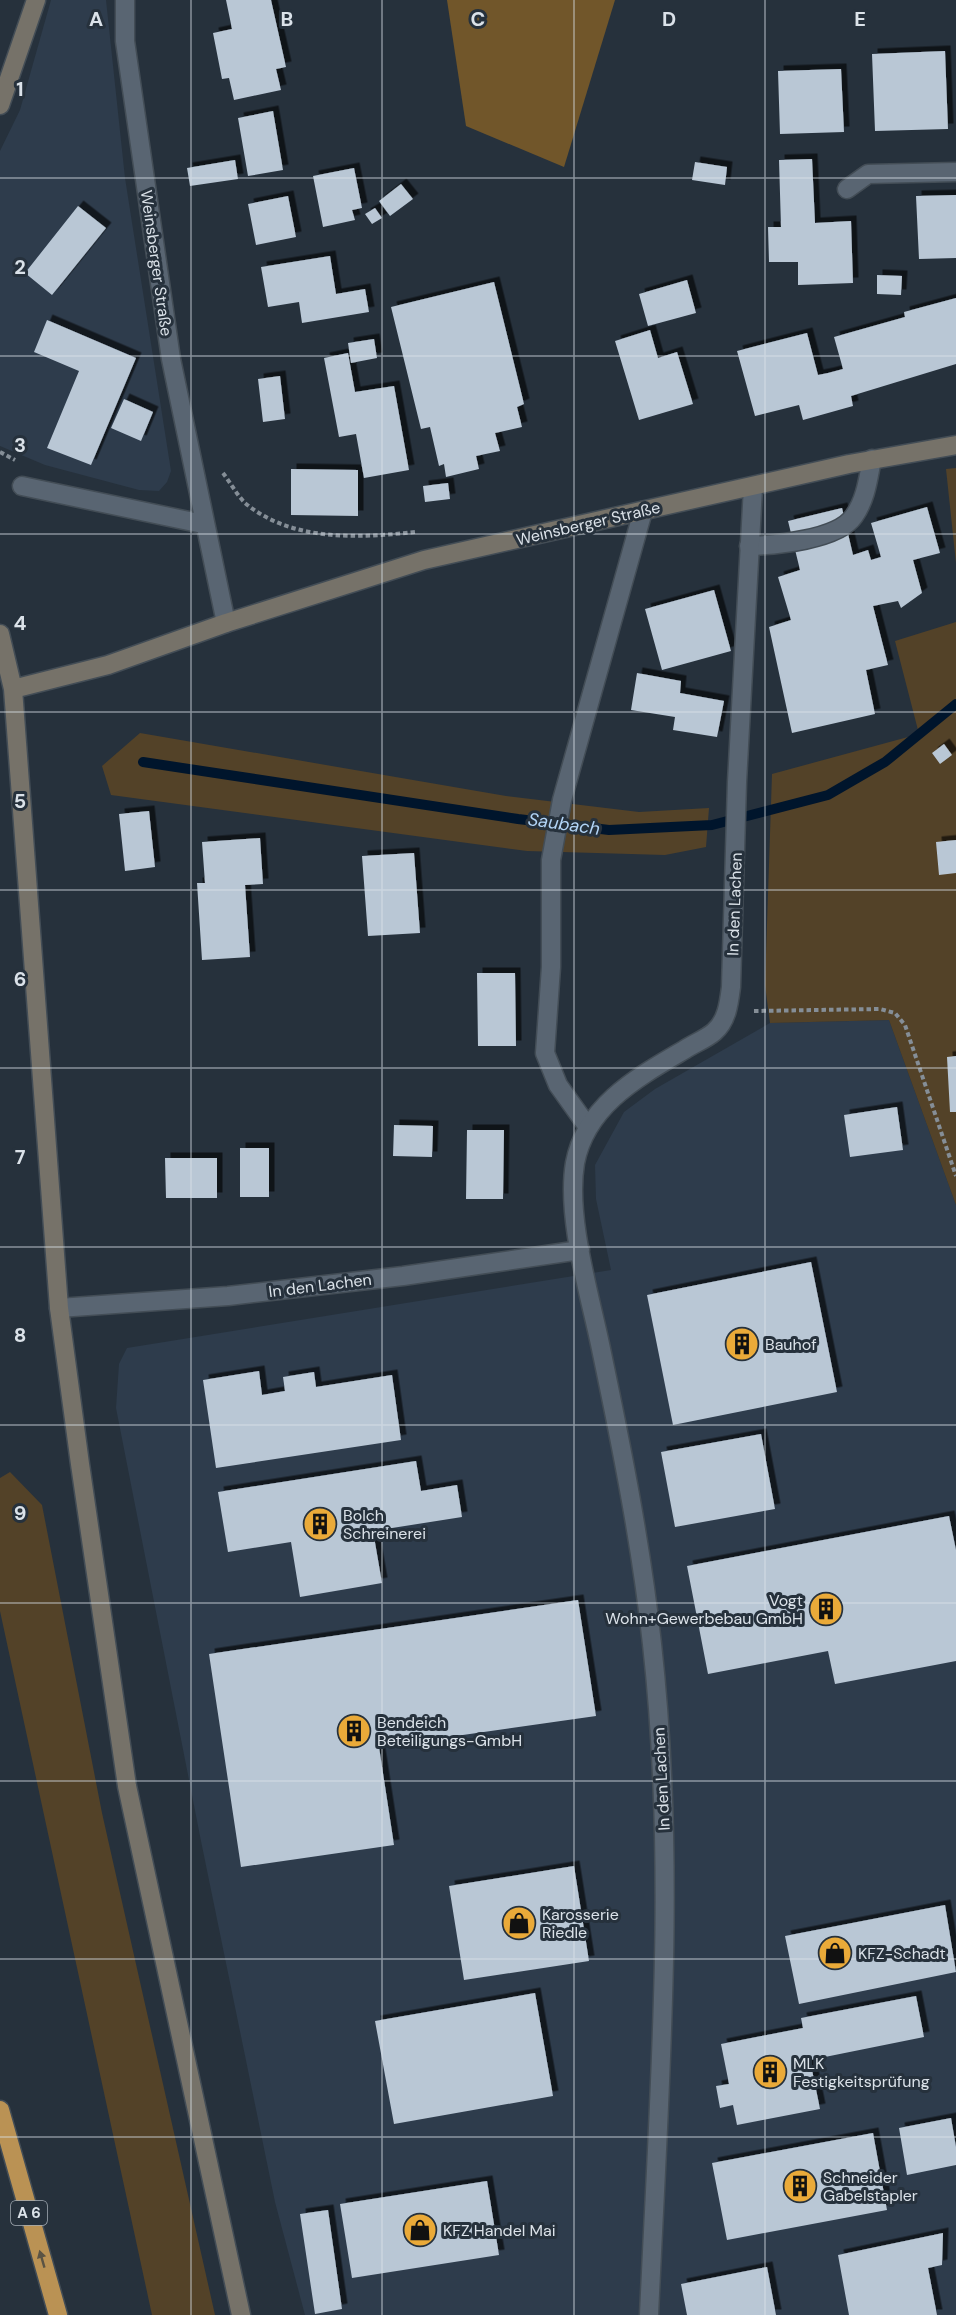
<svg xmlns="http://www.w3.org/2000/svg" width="956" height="2315" font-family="'DM Sans',sans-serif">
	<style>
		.built { fill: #2e3c4c }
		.green { fill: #534228 }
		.forest { fill: #71562a }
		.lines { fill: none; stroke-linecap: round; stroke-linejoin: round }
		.stream { stroke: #00152c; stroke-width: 10 }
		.building { fill: #b9c7d5; filter: url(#shadow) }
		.lane-casing { stroke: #434d56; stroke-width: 21 }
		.street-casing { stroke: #434d56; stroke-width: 21 }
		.secondary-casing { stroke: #434d56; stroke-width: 21 }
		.highway-casing { stroke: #434d56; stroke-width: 21 }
		.path { stroke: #858e97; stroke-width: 4; stroke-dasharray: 4.5 3; stroke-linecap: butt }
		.lane { stroke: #596572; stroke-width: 18 }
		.street { stroke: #596572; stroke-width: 18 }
		.secondary { stroke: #767269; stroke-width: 18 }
		.highway { stroke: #ba9254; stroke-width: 18 }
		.oneway { fill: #5a5344 }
		.grid { fill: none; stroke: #dbe2e9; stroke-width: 1.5; stroke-opacity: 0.55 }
		.labels { text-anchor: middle; stroke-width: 6; stroke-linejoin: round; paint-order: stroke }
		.shield { fill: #26313c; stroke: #a5adb5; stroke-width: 1.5 }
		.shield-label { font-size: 15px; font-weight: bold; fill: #dbe2e9 }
		.street-label { font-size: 16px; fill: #dbe2e9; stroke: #26313c }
		.poi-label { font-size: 16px; fill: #dbe2e9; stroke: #26313c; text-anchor: start }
		.water-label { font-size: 18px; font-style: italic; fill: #b2d4f6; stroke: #26313c }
		.grid-label { font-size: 20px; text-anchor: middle; font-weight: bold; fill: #dbe2e9; stroke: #26313c; stroke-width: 6; stroke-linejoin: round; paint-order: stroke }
	</style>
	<defs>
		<filter id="shadow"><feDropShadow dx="5.5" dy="-5.5" stdDeviation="0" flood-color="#0009"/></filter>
	</defs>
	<rect width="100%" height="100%" fill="#26313c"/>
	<path class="built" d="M51 0H106L125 178 171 471 167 482 159 491 139 490 45 465 0 446V151L20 110Z
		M889 1020 956 1205V2315H305L275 2202 201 1841 116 1408 119 1364 127 1348 611 1270 596 1199 595 1165 624 1112 655 1089 770 1023Z"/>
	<path class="green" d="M956 468V563L946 469Z
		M956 622V1205L889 1020 770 1023 765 985 772 774 919 734 895 641Z
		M140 733 506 796 639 812 709 808 706 847 665 855 527 851 111 795 102 766Z
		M10 1472 42 1505 102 1813 215 2315H152L0 1611V1478Z"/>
	<path class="forest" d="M447 0H615L564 167 466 126Z"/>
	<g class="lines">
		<path class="stream" d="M143 762 518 819 609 830 712 825 828 795 885 762 956 704"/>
	</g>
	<path class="building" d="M226 0H271L286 67 276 69 281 90 234 100 229 78 222 79 213 33 232 29Z
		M945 51 948 129 875 131 872 54Z
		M841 69 844 132 780 134 778 71Z
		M273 111 283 170 248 176 238 118Z
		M812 159 815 223 851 221 853 283 798 285V262H769L768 227H781L779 160Z
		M235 160 238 179 190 186 187 168Z
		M695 162 727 167 725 185 692 180Z
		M354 168 362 208 352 210 355 220 323 227 313 176Z
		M401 184 413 199 390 216 379 201Z
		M956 195V258L919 259 916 196Z
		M288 196 296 237 256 245 248 204Z
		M78 206 106 228 52 295 25 273Z
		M375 208 382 218 372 224 365 214Z
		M330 256 336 294 365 289 369 312 302 323 299 302 268 307 261 267Z
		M877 275 902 276 901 295 877 294Z
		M687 280 696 313 648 326 639 294Z
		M494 282 524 404 517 407 522 427 495 433 500 451 476 456 479 469 446 477 444 464 439 466 430 427 421 429 391 307Z
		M956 298V364L851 396 853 406 803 420 799 405 755 416 737 351 807 333 818 375 828 373 843 369 834 337 905 317 904 312Z
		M47 320 136 358 91 465 47 448 79 371 34 352Z
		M650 330 658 358 677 352 693 404 639 420 615 341Z
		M374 339 377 358 351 363 348 343Z
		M348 353 355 392 394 386 409 470 364 478 356 434 339 437 324 358Z
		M280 376 285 419 263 422 258 379Z
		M124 399 153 412 141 441 111 428Z
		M291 469 358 470V516L291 515Z
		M448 483 450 499 425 502 423 486Z
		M927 507 940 553 913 560 922 593 901 608 898 601 873 606 888 665 866 670 875 714 792 733 769 627 791 620 778 577 800 570 788 521 842 508 853 555 868 550 871 560 881 557 871 523Z
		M714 590 731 651 662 670 645 609Z
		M637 673 681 681 680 693 724 701 717 737 673 730 675 717 631 710Z
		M944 744 952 755 940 764 932 753Z
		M149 811 155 867 125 871 119 814Z
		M260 838 263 884 245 885 250 957 202 960 197 883H205L202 842Z
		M956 840V873L939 875 936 842Z
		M414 853 420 933 368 936 362 856Z
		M477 973H515L516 1046H478Z
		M956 1056V1112H950L947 1057Z
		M897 1107 903 1150 850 1157 844 1115Z
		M394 1125 433 1126 432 1157 393 1156Z
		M467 1130H504L503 1199H466Z
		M240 1148H269V1197H240Z
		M165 1158H217V1198H166Z
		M811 1262 837 1392 673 1425 647 1295Z
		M259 1371 262 1395 285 1391 283 1377 314 1372 316 1387 392 1375 401 1440 216 1468 203 1380Z
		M761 1434 775 1509 675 1527 661 1452Z
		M416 1461 421 1491 457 1485 462 1517 373 1531 382 1583 300 1597 291 1542 228 1552 218 1492Z
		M949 1516 956 1550V1661L835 1684 828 1651 708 1674 687 1566Z
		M578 1600 596 1716 379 1747 394 1845 241 1867 209 1654Z
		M574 1866 589 1961 464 1980 449 1886Z
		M945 1905 956 1972 799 2004 785 1936Z
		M535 1993 553 2096 394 2124 375 2021Z
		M916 1996 924 2037 810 2060 820 2109 737 2125 733 2105 720 2108 716 2086 729 2084 721 2044 803 2028 801 2018Z
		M951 2118 956 2147V2165L907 2175 899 2128Z
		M873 2133 887 2210 727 2240 712 2163Z
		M487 2181 499 2255 352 2278 340 2204Z
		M328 2210 342 2309 315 2314 300 2214Z
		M943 2233 942 2265 928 2268 937 2315H849L838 2255Z
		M767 2267 776 2315H687L681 2284Z"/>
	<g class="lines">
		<defs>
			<path id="lane" d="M847 189 868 174 956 172
				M749 546C775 545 838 540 854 516 866 499 868 479 872 459
				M588 1127 558 1085 545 1053 551 967V860L562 800 643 511"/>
			<path id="street" d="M125 0V41L171 359 226 623
				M22 486 203 524
				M59 1308 228 1296 403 1276 580 1250
				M649 2315C659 2091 677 1868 652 1644 641 1543 621 1444 600 1344 589 1292 566 1216 575 1163 586 1105 638 1077 684 1050 693 1044 706 1039 714 1032 727 1021 729 1003 731 987L737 782 753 487"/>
			<path id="secondary" d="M0 105 36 0
				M0 634 13 689 59 1308 80 1464 127 1786 241 2315
				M13 689 108 665 226 623 424 560 849 464 956 445"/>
			<path id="highway" d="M0 2110 58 2315"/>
		</defs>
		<use href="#lane" class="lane-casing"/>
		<use href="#street" class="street-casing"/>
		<use href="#secondary" class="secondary-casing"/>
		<use href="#highway" class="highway-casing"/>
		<path class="path" d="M0 452 15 460
			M223 473C230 482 237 495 245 503 292 542 358 538 415 532
			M754 1011 880 1009 895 1013 905 1025 956 1176"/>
		<use href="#lane" class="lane"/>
		<use href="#street" class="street"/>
		<use href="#secondary" class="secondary"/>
		<use href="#highway" class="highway"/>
	</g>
	<defs><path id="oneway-solid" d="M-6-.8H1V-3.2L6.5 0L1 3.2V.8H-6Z" transform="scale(1.5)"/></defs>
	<use class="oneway" href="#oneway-solid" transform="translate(42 2259) rotate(-106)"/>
	<path class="grid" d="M191 0V2315M382 0V2315M574 0V2315M765 0V2315M0 178H956M0 356H956M0 534H956M0 712H956M0 890H956M0 1068H956M0 1247H956M0 1425H956M0 1603H956M0 1781H956M0 1959H956M0 2137H956"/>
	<defs>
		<symbol id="building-disc" viewBox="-11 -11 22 22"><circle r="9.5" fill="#eaaa39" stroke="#26313c"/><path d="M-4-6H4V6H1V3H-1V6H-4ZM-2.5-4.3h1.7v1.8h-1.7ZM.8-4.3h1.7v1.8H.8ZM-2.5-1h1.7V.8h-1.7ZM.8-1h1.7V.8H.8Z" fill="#111"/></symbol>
		<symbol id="shop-disc" viewBox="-11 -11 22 22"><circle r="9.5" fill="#eaaa39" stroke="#26313c"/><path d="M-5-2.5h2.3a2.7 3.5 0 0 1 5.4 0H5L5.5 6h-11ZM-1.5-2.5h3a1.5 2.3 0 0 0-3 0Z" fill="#111"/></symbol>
	</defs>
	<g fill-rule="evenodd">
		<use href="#building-disc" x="723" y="1325" width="38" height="38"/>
		<use href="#building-disc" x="301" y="1505" width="38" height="38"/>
		<use href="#building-disc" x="807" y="1590" width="38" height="38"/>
		<use href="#building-disc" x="335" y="1712" width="38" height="38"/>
		<use href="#shop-disc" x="500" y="1904" width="38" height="38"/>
		<use href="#shop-disc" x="816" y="1934" width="38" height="38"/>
		<use href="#building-disc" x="751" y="2053" width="38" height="38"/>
		<use href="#building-disc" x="781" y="2167" width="38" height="38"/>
		<use href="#shop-disc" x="401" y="2211" width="38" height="38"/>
	</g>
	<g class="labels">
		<rect class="shield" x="11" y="2201" width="36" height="24" rx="4.5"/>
		<g class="shield-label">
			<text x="29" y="2218">A 6</text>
		</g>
		<g class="street-label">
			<text transform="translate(157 263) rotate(82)" y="6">Weinsberger Straße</text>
			<text transform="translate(588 523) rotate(-13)" y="6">Weinsberger Straße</text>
			<text transform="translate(734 904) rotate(-88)" y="6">In den Lachen</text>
			<text transform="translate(320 1285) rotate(-7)" y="6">In den Lachen</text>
			<text transform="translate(661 1779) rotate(-93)" y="6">In den Lachen</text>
		</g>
		<g class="poi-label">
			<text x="765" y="1350">Bauhof</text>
			<text x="343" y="1521">Bolch<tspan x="343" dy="18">Schreinerei</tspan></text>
			<text x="803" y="1606" text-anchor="end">Vogt<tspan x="803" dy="18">Wohn+Gewerbebau GmbH</tspan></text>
			<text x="377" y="1728">Bendeich<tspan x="377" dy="18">Beteiligungs-GmbH</tspan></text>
			<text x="542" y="1920">Karosserie<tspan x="542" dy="18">Riedle</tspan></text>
			<text x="858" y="1959">KFZ-Schadt</text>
			<text x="793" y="2069">MLK<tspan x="793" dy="18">Festigkeitsprüfung</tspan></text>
			<text x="823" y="2183">Schneider<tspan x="823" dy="18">Gabelstapler</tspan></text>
			<text x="443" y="2236">KFZ Handel Mai</text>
		</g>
		<g class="water-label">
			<text transform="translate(564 824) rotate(8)" y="6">Saubach</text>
		</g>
	</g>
	<g class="grid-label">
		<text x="96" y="26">A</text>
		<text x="287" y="26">B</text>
		<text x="478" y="26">C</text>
		<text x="669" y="26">D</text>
		<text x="860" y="26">E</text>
		<text x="20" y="96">1</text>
		<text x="20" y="274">2</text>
		<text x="20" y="452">3</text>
		<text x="20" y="630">4</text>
		<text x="20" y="808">5</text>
		<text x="20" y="986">6</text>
		<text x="20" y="1164">7</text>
		<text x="20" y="1342">8</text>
		<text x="20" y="1520">9</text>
	</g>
</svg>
